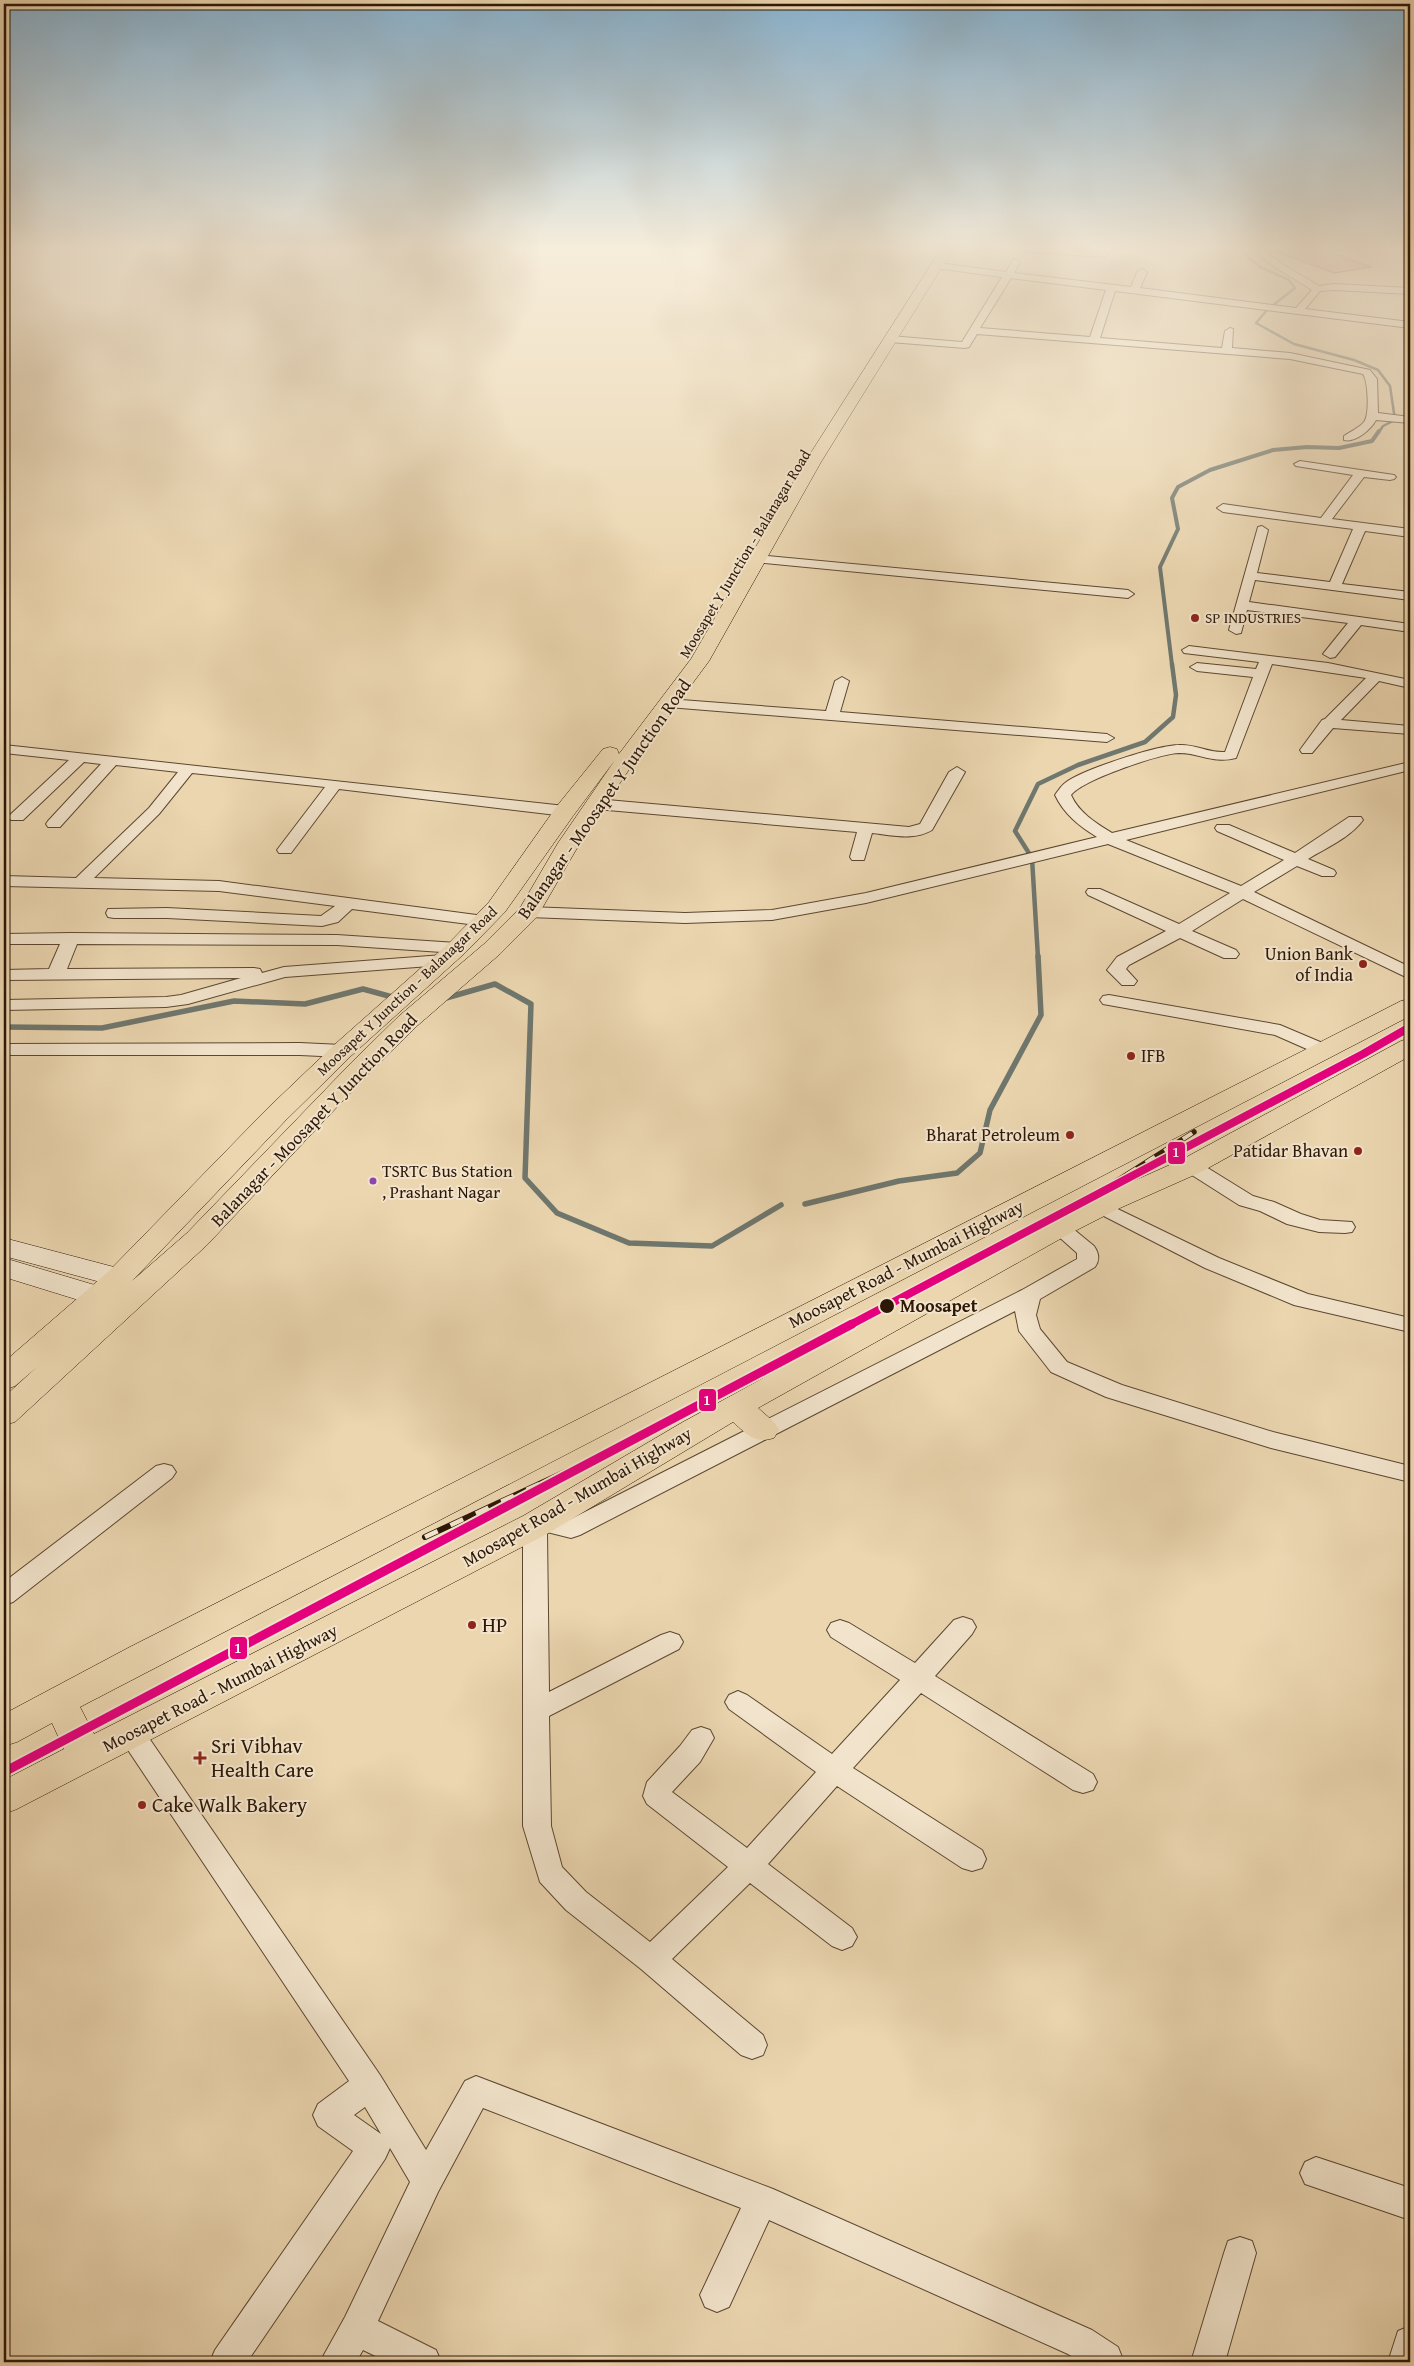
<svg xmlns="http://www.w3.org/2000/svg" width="1414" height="2366" font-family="'Gentium Book Plus',serif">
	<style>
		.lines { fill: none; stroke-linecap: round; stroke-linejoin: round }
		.stream-far3 { stroke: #6f776e; stroke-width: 2.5 }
		.stream-far2 { stroke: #6f776e; stroke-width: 4 }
		.stream-far1 { stroke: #6f776e; stroke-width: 4.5 }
		.stream { stroke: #6f776e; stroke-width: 5.5 }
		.building { fill: #da937e; stroke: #2d1706 }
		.street-casing { stroke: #5c4730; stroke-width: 2 }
		.secondary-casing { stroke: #2d1706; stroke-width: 1 }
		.primary-casing { stroke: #2d1706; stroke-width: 1 }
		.highway-casing { stroke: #2d1706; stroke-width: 1 }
		.street { fill: #f2e4cc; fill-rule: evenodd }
		.secondary { fill: #f2e4cc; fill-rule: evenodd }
		.primary { fill: #ebd6b0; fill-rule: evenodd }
		.highway { fill: #ebd6b0; fill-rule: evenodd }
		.rail-far1-casing { stroke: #2d1706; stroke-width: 5.5 }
		.rail-casing { stroke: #2d1706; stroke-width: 6 }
		.rail-far1 { stroke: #f2e4cc; stroke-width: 4; stroke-dasharray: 11; stroke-linecap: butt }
		.rail { stroke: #f2e4cc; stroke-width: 4.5; stroke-dasharray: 14; stroke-linecap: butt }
		.metro-1-far1-casing { stroke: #f2e4cc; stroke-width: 11 }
		.metro-1-casing { stroke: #f2e4cc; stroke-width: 13 }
		.metro-1-far1 { stroke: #e5007d; stroke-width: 8 }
		.metro-1 { stroke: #e5007d; stroke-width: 9 }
		.poi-dot { fill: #8f2418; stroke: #f2e4cc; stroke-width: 2 }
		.bus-dot { fill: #8e44ad; stroke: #f2e4cc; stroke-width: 2 }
		.stop-dot { fill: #2d1706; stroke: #f2e4cc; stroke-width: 2 }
		.labels { text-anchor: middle; stroke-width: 4; stroke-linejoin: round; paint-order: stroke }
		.far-street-label { font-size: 15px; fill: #2d1706; stroke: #f2e4cc }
		.far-poi-label { font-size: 15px; fill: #2d1706; stroke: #f2e4cc; text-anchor: start }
		.bus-label { font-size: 17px; fill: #2d1706; stroke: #f2e4cc; text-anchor: start }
		.street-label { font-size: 18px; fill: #2d1706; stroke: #f2e4cc }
		.poi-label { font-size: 18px; fill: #2d1706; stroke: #f2e4cc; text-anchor: end }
		.stop-label { font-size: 18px; font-weight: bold; fill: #2d1706; stroke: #f2e4cc; text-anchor: start }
		.near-poi-label { font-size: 21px; fill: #2d1706; stroke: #f2e4cc; text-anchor: start }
		.line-badge { stroke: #f2e4cc; stroke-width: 2 }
		.badge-label { font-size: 14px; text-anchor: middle; font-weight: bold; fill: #fff }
	</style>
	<rect width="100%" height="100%" fill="#ebd6b0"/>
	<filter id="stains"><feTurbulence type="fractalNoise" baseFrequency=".004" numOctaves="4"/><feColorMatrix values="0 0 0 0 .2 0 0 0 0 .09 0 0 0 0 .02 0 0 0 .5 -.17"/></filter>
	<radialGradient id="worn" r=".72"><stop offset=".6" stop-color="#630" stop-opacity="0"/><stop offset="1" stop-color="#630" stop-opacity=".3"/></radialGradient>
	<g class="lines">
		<path class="stream-far3" d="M1235 246 1260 267 1289 280 1295 288 1267 310 1256 323 1294 344 1354 360 1378 370 1390 386 1395 420 1383 426 1379 432"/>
		<path class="stream-far2" d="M1172 665 1160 567 1178 529 1172 498 1178 487 1210 470 1273 450 1307 447 1339 448 1372 441 1379 431"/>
		<path class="stream-far1" d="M1038 958 1032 858 1015 831 1038 784 1078 765 1145 742 1173 717 1176 695 1172 664"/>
		<path class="stream" d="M446 998 495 984 531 1004 525 1178 557 1213 629 1243 712 1246 781 1205
			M4 1027 102 1028 234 1001 305 1004 363 989 396 998
			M805 1204 899 1181 957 1173 980 1153 990 1110 1041 1015 1038 956"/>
	</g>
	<path class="building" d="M1312 246 1371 267 1334 273 1274 251Z"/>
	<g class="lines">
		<defs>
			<path id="street" d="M988 246H1030L1104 251 1108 254 1104 257 992 249Z
				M1202 246H1220V247L1216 250Z
				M1249 246H1259L1279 262 1319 286 1334 284 1410 288V294L1334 290 1320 291 1305 309 1410 322V328L1115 291 1100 338 1222 348 1225 331 1230 328 1233 329 1232 348 1290 353 1370 370 1377 379 1378 413 1410 417V423L1376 420C1371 429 1356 443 1344 440V436C1350 432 1360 427 1364 422 1370 414 1368 381 1363 374L1290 359 977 334 969 347 965 348 890 342 885 339 890 336 962 342 1002 277 935 268V264L938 263 1006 272 1013 260 1016 259 1020 262 1014 273 1131 287 1137 272 1142 269 1147 272 1140 288 1296 308 1312 290 1273 266ZM1011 278 1106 290 1090 337 980 328Z
				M1300 461 1394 475 1396 477 1394 479 1390 480 1364 477 1332 519 1410 529V537L1365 531 1342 584 1410 592V600L1255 580 1249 602 1410 624V632L1361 625 1335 657 1330 658 1323 654 1348 623 1247 610 1241 633 1236 634 1229 630 1258 527 1262 526 1268 530 1257 573 1330 582 1353 529 1223 512 1217 508 1223 504 1321 518 1353 475 1296 466 1294 464Z
				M757 555 1128 590 1134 594 1128 598 753 562 751 559 753 556Z
				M1189 646 1328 663 1410 680V688L1379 681 1341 720 1410 726V734L1333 728 1312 753H1302L1300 750 1322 720 1325 719 1366 678 1272 664 1236 758C1213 764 1200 753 1179 753 1159 754 1082 780 1071 795 1079 813 1096 823 1112 833L1410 762V770L1126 840 1241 886 1284 860 1217 831 1215 828 1217 825H1229L1295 853 1349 817H1361L1363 820C1351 837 1326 848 1308 859L1334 870 1336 873 1334 876H1322L1297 866 1254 892 1410 967V979L1243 899 1192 931 1236 950 1239 954 1236 958H1224L1180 938 1129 965 1126 969 1137 981 1134 985H1122L1107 970 1117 957 1166 931 1088 895 1086 892 1088 889H1100L1179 924 1230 893 1108 844 866 903 772 920 685 923 529 917 523 916 521 912 523 908 529 907 685 913 772 910 866 893 1097 837C1079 826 1064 814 1055 795 1058 791 1061 786 1065 783 1081 770 1158 745 1179 745 1195 744 1209 753 1225 752L1253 677 1197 671 1190 667 1197 663 1256 669 1259 662 1184 653 1182 650Z
				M842 677 849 681 840 712 1107 734 1114 738 1107 742 668 707 661 703 668 699 826 711 835 681Z
				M4 745 565 806 573 811 565 816 339 789 291 853H279L277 850 325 787 192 773 159 814 94 878 219 881 484 916 490 917 492 921 490 925 484 926 352 909 338 922 322 926 167 918H114L108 917 106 913 108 909 167 908 321 916 335 906 219 891 4 886V876L76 878 149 808 178 772 116 765 60 827H48L46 824 48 821 101 764 84 762 23 820H11L9 817 11 814 69 760 4 753Z
				M957 767 965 772 932 830C914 841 892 835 872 833L864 860H852L850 857 857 832 596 809 588 804 596 799 909 827 920 824 949 772Z
				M71 933 337 935 457 943 463 944 466 948 463 952 457 953 337 945 77 944 67 969 254 968 260 969 262 973 284 967 443 955 449 956 452 960 449 964 443 965 285 977 188 1004 166 1007 4 1010V1000L166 997 181 995 241 978 4 980V970L49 969 60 944H4V934Z
				M1109 995 1280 1025 1332 1047 1334 1051 1332 1055 1325 1057 1275 1035 1103 1004 1100 1000 1103 996Z
				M300 1043 342 1045 349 1047 351 1051 349 1055 342 1057 300 1055H4V1044Z
				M1191 1160 1198 1162 1253 1196 1274 1202 1301 1214 1320 1220 1352 1222 1355 1227 1352 1232 1345 1233 1319 1232 1287 1224 1260 1211 1239 1205 1184 1170 1181 1166 1184 1162Z
				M1101 1201 1219 1258 1308 1294 1410 1318V1332L1294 1305 1205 1268 1094 1211 1091 1207 1094 1203Z
				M1059 1222 1066 1223 1094 1246C1099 1253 1100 1260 1095 1267L1040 1299 1036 1315 1040 1329 1067 1362 1122 1385 1273 1432 1410 1466V1482L1271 1448 1106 1397 1051 1372 1019 1331 1015 1311 580 1535 571 1538 547 1532 549 1692 661 1635 670 1632 679 1635 683 1642 679 1649 549 1716 551 1826 562 1867 586 1892 650 1942 728 1867 647 1804 643 1796 647 1782 680 1746 692 1730 701 1727 710 1730 714 1738 700 1762 672 1792 747 1848 816 1772 729 1709 725 1702 729 1695 738 1691 747 1695 832 1754 900 1680 831 1637 827 1630 831 1623 840 1620 849 1623 915 1663 954 1620 963 1617 972 1620 976 1627 972 1634 935 1676 1093 1774 1097 1782 1093 1790 1083 1793 1073 1790 921 1693 853 1768 982 1850 986 1859 982 1868 972 1871 962 1868 837 1786 768 1864 852 1928 857 1937 852 1946 842 1950 832 1946 750 1883 672 1959 763 2035 767 2045 763 2055 752 2059 741 2055 641 1969 566 1910 540 1882 523 1826V1525L526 1519 535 1516 540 1518 539 1515 543 1509 551 1506 559 1509 565 1519 569 1520 1022 1290 1077 1259V1253L1049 1228 1052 1223Z
				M164 1464 172 1466 176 1472 172 1478 13 1602 4 1605V1582L156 1466Z
				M131 1722 140 1725 380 2075 426 2150 465 2081 476 2076 773 2189 1092 2330 1118 2347 1124 2362H1081L1068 2354 769 2220 729 2307 717 2312 705 2307 700 2295 741 2208 483 2108 438 2192 378 2321 436 2350 441 2362H388L363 2350 356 2362H320L345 2317 410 2182 390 2148 385 2159 247 2362H210L215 2350 353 2151 318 2126 313 2115 318 2104 349 2081 122 1741 118 1733 122 1725ZM365 2107 381 2134 354 2115Z
				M1316 2157 1410 2188V2220L1305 2184 1300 2173 1305 2162Z
				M1240 2237 1252 2241 1256 2253 1225 2362H1191L1224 2253 1228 2241Z
				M1410 2326V2362H1388L1398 2331Z"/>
			<path id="secondary" d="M4 1238 129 1271 134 1278 129 1285 119 1287 4 1256Z
				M4 1258 108 1289 113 1296 108 1303 98 1306 4 1277Z"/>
			<path id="primary" d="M943 246H955L821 462 709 661 632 765 580 843 537 917 500 954 417 1026 370 1072 207 1245 15 1422 4 1425V1397L37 1367 15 1386 4 1390V1362L109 1271 268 1108 333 1046 449 943 489 902 557 806 603 749 610 747 617 749 619 754 691 659 805 462ZM615 760 558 843 520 908 484 944 399 1016 352 1062 187 1233 132 1281 286 1120 351 1056 465 953 505 912 573 816Z"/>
			<path id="highway" d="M1410 999V1016L80 1707 94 1734 523 1516 683 1422 1049 1222 1100 1196 1181 1160 1401 1041 1410 1038V1056L1201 1172 1120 1208 1069 1234 758 1408 774 1422 779 1430 774 1438C754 1444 748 1435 733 1422L547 1534 17 1809 4 1814V1780L64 1749 52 1723 17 1742 4 1746V1714L128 1648 1401 1001Z"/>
		</defs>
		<use href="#street" class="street-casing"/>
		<use href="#secondary" class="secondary-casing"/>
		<use href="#primary" class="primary-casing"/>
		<use href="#highway" class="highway-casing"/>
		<use href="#street" class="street"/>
		<use href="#secondary" class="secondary"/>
		<use href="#primary" class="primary"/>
		<use href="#highway" class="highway"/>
		<defs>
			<path id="rail-far1" d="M1090 1198 1194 1132"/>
			<path id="rail" d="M425 1537 591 1460"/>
		</defs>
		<use href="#rail-far1" class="rail-far1-casing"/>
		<use href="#rail" class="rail-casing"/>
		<use href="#rail-far1" class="rail-far1"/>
		<use href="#rail" class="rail"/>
		<defs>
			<path id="metro-1-far1" d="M850 1325 1363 1054 1410 1027"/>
			<path id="metro-1" d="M4 1772 852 1324"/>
		</defs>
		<use href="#metro-1-far1" class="metro-1-far1-casing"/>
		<use href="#metro-1" class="metro-1-casing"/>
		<use href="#metro-1-far1" class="metro-1-far1"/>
		<use href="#metro-1" class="metro-1"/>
	</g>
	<linearGradient id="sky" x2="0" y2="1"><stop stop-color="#89b5d3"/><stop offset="0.43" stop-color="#f6eddb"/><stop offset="1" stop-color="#f6eddb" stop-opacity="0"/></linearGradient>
	<rect width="1414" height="577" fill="url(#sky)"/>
	<g class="poi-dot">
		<circle cx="1195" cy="618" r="5"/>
		<circle cx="1363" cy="964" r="5"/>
		<circle cx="1131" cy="1056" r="5"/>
		<circle cx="1070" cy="1135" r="5"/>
		<circle cx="1358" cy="1151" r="5"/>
		<circle cx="472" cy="1625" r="5"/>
		<path d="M197.5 1750.5h5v5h5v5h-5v5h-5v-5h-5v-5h5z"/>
		<circle cx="142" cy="1805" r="5"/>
	</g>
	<circle class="bus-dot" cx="373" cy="1181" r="4.5"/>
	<circle class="stop-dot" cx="887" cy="1306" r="8"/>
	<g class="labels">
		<g class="far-street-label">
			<text transform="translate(745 554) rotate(-59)" y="5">Moosapet Y Junction - Balanagar Road</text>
			<text transform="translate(407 991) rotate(-43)" y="5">Moosapet Y Junction - Balanagar Road</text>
		</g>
		<g class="far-poi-label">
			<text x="1205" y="623">SP INDUSTRIES</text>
		</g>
		<g class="bus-label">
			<text x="382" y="1177">TSRTC Bus Station<tspan x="382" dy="21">, Prashant Nagar</tspan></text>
		</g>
		<g class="street-label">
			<text transform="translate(604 799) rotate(-55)" y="6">Balanagar - Moosapet Y Junction Road</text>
			<text transform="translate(314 1120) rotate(-46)" y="6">Balanagar - Moosapet Y Junction Road</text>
			<text transform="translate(906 1264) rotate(-27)" y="6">Moosapet Road - Mumbai Highway</text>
			<text transform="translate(577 1497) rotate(-30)" y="6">Moosapet Road - Mumbai Highway</text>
			<text transform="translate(220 1688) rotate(-27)" y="6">Moosapet Road - Mumbai Highway</text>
		</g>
		<g class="poi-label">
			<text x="1353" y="960">Union Bank<tspan x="1353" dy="21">of India</tspan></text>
			<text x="1141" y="1062" text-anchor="start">IFB</text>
			<text x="1060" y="1141">Bharat Petroleum</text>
			<text x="1348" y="1157">Patidar Bhavan</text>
		</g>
		<g class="stop-label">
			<text x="900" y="1312">Moosapet</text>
		</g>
		<g class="near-poi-label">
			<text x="482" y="1632">HP</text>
			<text x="211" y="1753">Sri Vibhav<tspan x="211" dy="24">Health Care</tspan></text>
			<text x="152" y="1812">Cake Walk Bakery</text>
		</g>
	</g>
	<g class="line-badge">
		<rect x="1167" y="1141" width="19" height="24" rx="5" fill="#e5007d"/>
		<rect x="698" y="1388" width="19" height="24" rx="5" fill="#e5007d"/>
		<rect x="229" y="1636" width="19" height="24" rx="5" fill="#e5007d"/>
	</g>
	<g class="badge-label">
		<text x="1176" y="1157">1</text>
		<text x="707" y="1405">1</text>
		<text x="238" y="1653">1</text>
	</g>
	<rect width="1414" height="2366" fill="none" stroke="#ebd6b0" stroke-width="20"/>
	<rect x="5" y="5" width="1404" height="2356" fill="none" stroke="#2d1706" stroke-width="2.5"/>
	<rect x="10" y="10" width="1394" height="2346" fill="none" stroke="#2d1706"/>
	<rect width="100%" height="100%" filter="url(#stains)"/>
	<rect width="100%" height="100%" fill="url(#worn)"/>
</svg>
